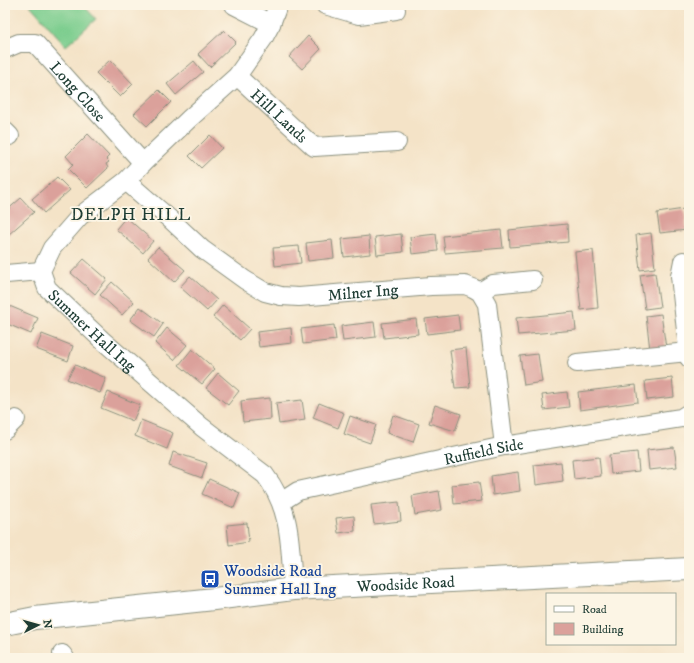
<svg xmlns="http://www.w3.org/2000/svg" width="694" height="663" font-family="'IM FELL DW Pica',serif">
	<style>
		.green { fill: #7bcd8e; stroke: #4d8561 }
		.building { fill: #dba19b }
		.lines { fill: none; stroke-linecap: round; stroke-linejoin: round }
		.minor-casing { stroke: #8a907e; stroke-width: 20 }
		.primary-casing { stroke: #8a907e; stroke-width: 24 }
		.minor { stroke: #fff; stroke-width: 18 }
		.primary { stroke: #fff; stroke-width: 22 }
		.labels { text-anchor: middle; stroke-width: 3.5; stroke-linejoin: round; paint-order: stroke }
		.street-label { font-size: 16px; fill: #1f3d34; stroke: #fcf5e5 }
		.transit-label { font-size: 16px; fill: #164399; stroke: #fcf5e5; text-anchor: start }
		.neighbourhood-label { font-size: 17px; letter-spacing: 1px; fill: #1f3d34; stroke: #fcf5e5 }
	</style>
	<rect width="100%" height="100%" fill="#fcf5e5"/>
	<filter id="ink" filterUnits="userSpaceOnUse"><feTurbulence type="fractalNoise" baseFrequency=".025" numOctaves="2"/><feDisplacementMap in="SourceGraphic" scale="8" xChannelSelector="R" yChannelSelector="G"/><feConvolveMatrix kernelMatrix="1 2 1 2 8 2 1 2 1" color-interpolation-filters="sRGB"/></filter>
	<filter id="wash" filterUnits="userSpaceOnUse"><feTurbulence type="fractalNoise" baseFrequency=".012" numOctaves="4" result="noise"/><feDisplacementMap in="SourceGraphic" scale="16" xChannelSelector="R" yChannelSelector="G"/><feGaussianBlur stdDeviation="0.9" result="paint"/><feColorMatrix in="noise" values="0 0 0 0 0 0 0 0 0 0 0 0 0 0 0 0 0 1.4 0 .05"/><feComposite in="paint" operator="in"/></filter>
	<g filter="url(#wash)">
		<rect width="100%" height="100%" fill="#f4e3c7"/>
		<path class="green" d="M30 5H83L96 19 66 46Z"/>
		<g id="blocks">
			<path class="building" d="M224 30 236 42 210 67 198 54Z
				M308 36 321 49 302 69 289 57Z
				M110 60 133 84 120 97 96 73Z
				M194 61 203 72 176 95 167 84Z
				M159 90 171 102 147 126 134 114Z
				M88 134 109 156 106 159 109 162 106 164 108 168 87 188 68 169 73 164 66 156Z
				M210 135 222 148 201 168 189 156Z
				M57 177 70 190 44 213 32 199Z
				M21 198 34 212 8 235 5 232V212Z
				M684 209 687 230 660 233 657 213Z
				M126 217 153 241 143 253 116 229Z
				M567 224 568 242 510 247 509 230Z
				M501 230 503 248 445 253 443 236Z
				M651 233 655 268 640 270 636 235Z
				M401 234 403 252 377 255 375 237Z
				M436 234 438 251 412 254 410 237Z
				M369 236 370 254 344 257 342 239Z
				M332 240 334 258 308 261 306 243Z
				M299 246 301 263 275 266 273 248Z
				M158 247 185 270 174 282 148 258Z
				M593 250 598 308 581 310 575 252Z
				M84 259 107 279 95 294 71 273Z
				M655 273 660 307 645 309 640 275Z
				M190 276 217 300 207 311 180 287Z
				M112 282 134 302 122 315 100 295Z
				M7 305 38 318 31 334 5 323V310Z
				M223 305 250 329 240 340 213 317Z
				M140 307 163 324 154 337 130 320Z
				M574 312 576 330 518 335 516 318Z
				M661 314 666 348 650 350 646 316Z
				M458 315 460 330 427 334 425 319Z
				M416 319 418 334 384 338 382 323Z
				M374 322 376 337 343 341 341 326Z
				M334 325 336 340 303 344 301 329Z
				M167 328 187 345 174 360 155 343Z
				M291 328 292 343 259 347 257 332Z
				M42 334 73 346 68 361 36 349Z
				M466 348 470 387 455 388 450 350Z
				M192 349 215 369 202 384 179 365Z
				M538 354 542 382 524 385 520 356Z
				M75 365 106 378 100 393 67 379Z
				M218 373 239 391 228 405 206 388Z
				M672 378 674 397 647 400 645 381Z
				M636 385 638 402 580 410 578 392Z
				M108 392 140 405 133 421 101 408Z
				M567 392 569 407 544 410 542 395Z
				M270 398 271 419 243 422 241 401Z
				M302 400 305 420 279 424 276 403Z
				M319 403 344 413 338 428 313 418Z
				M435 405 461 414 455 431 429 423Z
				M393 415 419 424 413 442 387 433Z
				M350 416 376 425 370 443 344 434Z
				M141 420 173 433 167 449 135 436Z
				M674 447 677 467 649 470 647 450Z
				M173 452 207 463 202 478 169 466Z
				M637 452 639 471 611 474 609 455Z
				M599 457 601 476 574 479 572 460Z
				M561 462 563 481 536 485 534 465Z
				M518 472 520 491 493 495 491 476Z
				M209 479 240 493 234 508 202 494Z
				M479 482 482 501 454 504 452 485Z
				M439 491 442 510 415 515 412 496Z
				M399 502 401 521 374 524 371 505Z
				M354 516 355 531 338 533 336 518Z
				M247 523 249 542 229 545 227 525Z"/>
		</g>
	</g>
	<g filter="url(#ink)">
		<use href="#blocks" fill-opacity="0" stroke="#8a907e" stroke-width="1"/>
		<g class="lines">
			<defs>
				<g id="minor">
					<path d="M234 5 271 24"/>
					<path id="s1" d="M278 5 271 24 263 39 237 76 189 119 143 163 126 181 80 216 52 248 41 271 47 288 102 340 202 427 265 475C292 510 290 547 293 589"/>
					<path d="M325 5 359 15 396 10"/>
					<path id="s2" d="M5 49 19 43H35L143 163"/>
					<path id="s3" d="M237 76 314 147 397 142"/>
					<path d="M5 131 10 136"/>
					<path id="s4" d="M126 181 171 220 202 249 245 280 265 292 281 296 299 297 431 286 465 285 473 288 480 292 487 304 504 446"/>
					<path d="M683 261 680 276 689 358"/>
					<path d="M5 273 6 274 41 271"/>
					<path d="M480 292 493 284 533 280"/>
					<path d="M577 363 688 352"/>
					<path d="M5 430 16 419"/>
					<path id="s5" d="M281 502 298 491 504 446 681 418 689 413"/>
					<path d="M62 654 65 658"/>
				</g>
				<g id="primary">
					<path id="s6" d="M5 624 35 618 214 599 293 589 689 569"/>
				</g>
			</defs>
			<use href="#minor" class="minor-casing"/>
			<use href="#primary" class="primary-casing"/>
			<use href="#minor" class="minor"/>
			<use href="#primary" class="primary"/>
		</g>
	</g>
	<defs>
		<symbol id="bus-square" viewBox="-11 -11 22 22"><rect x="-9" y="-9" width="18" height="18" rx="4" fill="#1a4fb4" stroke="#fcf5e5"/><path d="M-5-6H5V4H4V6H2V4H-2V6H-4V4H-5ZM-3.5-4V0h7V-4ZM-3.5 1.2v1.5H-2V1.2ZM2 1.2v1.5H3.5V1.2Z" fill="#fff"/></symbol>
	</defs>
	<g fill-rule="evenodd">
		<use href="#bus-square" x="199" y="568" width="22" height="22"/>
	</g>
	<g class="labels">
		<g class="street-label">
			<text dy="6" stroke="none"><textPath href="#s2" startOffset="96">Long Close</textPath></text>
			<text dy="6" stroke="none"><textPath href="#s3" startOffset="58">Hill Lands</textPath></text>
			<text dy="6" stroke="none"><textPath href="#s4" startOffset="277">Milner Ing</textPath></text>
			<text dy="6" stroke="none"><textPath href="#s1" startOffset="441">Summer Hall Ing</textPath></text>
			<text dy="6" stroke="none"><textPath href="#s5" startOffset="210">Ruffield Side</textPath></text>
			<text dy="6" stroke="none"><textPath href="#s6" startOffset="403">Woodside Road</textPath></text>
		</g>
		<g class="transit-label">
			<text x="224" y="576">Woodside Road<tspan x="224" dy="18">Summer Hall Ing</tspan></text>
		</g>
		<g class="neighbourhood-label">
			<text x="131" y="220">DELPH HILL</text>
		</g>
	</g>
	<rect width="694" height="663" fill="none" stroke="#fcf5e5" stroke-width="20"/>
	<rect x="546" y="593" width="130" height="52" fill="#fcf5e5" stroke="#a4ab9e"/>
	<rect x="554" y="606" width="20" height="6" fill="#ffffff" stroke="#a4ab9e"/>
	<text x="582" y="613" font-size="12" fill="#1f3d34">Road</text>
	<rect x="554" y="623" width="20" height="12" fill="#dba19b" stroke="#a4ab9e"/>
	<text x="582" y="633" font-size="12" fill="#1f3d34">Building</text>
	<g transform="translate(38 625) rotate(84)" stroke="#fcf5e5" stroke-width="3" paint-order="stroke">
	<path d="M0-3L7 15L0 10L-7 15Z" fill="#1f3d34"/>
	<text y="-6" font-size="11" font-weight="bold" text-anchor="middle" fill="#1f3d34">N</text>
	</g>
</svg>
